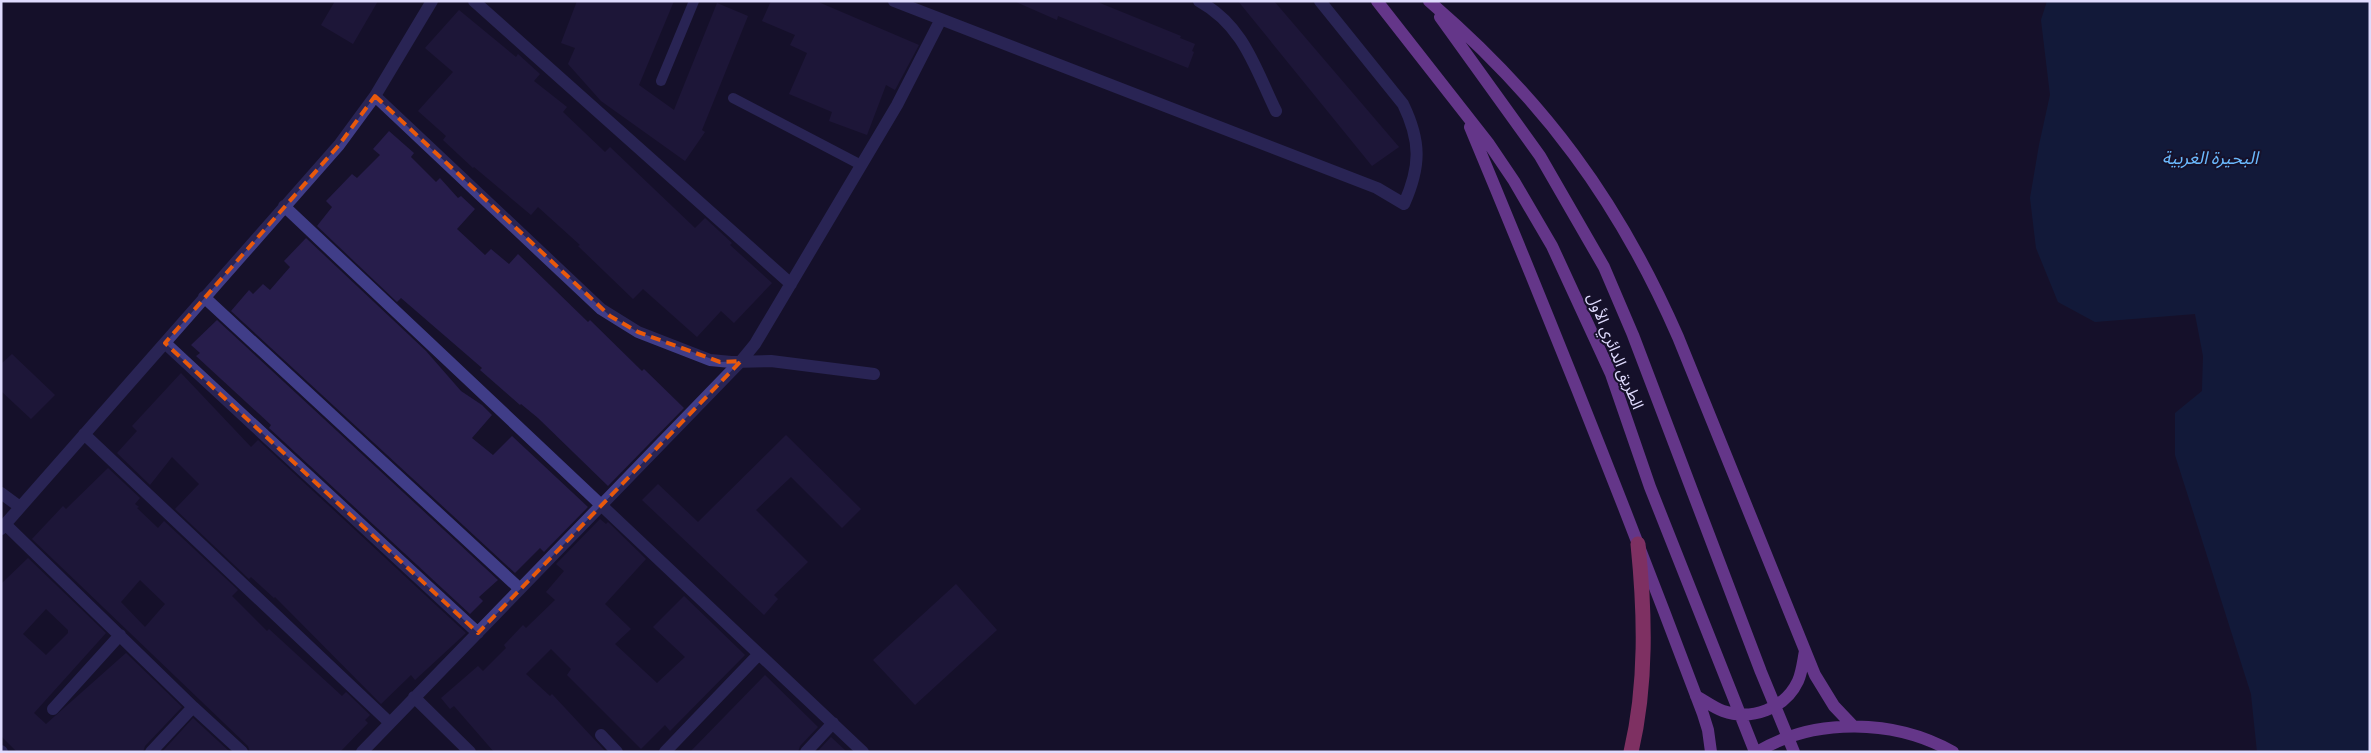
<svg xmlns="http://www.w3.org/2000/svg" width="2371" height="753" font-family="'Source Sans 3','Noto Sans Arabic',sans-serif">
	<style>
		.water { fill: #0e254d }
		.building { fill: #271d4b; fill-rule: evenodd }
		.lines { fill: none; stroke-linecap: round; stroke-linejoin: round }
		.lane { stroke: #403d88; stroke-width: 10 }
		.street { stroke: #403d88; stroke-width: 12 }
		.primary { stroke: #c464fd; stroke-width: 12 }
		.highway { stroke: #fd58a7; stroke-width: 15 }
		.marked { fill: none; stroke: #e8590c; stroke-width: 4; stroke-dasharray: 10 6; stroke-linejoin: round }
		.labels { text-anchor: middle; stroke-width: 4; stroke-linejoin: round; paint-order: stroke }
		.street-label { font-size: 16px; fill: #dfdbfe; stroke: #16112a }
		.water-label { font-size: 18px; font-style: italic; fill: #6bb9fd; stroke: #16112a }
	</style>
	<rect width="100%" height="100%" fill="#16112a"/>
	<path class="water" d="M2047 1H2370V752H2257L2251 694 2175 455V413L2202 391 2203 356 2195 314 2095 322 2058 302 2036 248 2030 198 2039 145 2050 95 2041 20Z"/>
	<path class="building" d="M335 1H378L353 44 321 25Z
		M577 1H674L639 85 674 110 717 3 748 16 702 130 705 132 685 161 601 101 568 64 575 48 561 43Z
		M771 1H816L919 45 895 90 886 85 867 135 829 121 832 112 789 94 807 53 790 45 795 35 762 21Z
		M1014 1H1095L1181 36 1180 38 1195 44 1192 51 1194 52 1188 68 1058 16 1057 20Z
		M1238 1H1274L1399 147 1372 166Z
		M459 10 516 57 518 54 540 74 534 81 567 107 563 112 605 152 610 147 695 228 705 218 732 243 730 245 772 283 734 323 721 311 697 337 643 289 633 299 578 246 580 245 538 207 531 215 474 167 473 168 443 140 446 136 418 111 453 72 425 48Z
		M389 131 414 153 411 157 436 182 440 178 458 198 461 196 475 209 457 229 485 255 491 249 509 264 518 254 588 322 590 320 642 371 644 369 684 408 608 486 538 418 521 404 520 405 480 370 482 368 401 298 397 302 317 226 332 207 326 201 352 174 357 178 380 155 373 149Z
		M306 238 426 351 461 391 482 405 492 415 472 438 493 455 512 436 588 507 544 552 540 548 515 573 231 311 249 290 253 294 263 284 270 290 290 267 284 261Z
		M217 320 498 580 479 597 483 601 470 614 269 428 271 425 196 356 200 353 191 345Z
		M12 354 55 395 31 419 1 391V364Z
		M181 373 251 447 258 440 466 633 415 680 411 675 381 704 275 597 274 598 251 577 249 579 175 509 199 484 172 457 150 485 117 453 137 431 132 426Z
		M786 435 861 509 842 528 791 477 756 510 808 562 774 595 778 599 764 615 642 500 658 484 698 522Z
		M108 468 140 498 135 504 139 507 137 508 158 528 164 521 238 590 232 596 267 631 269 629 342 696 346 692 370 715 365 720 368 723 340 752H250L248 746 32 539 63 506 66 509ZM140 580 165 604 145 627 121 602Z
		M600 519 606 524 608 522 646 559 605 604 631 629 615 644 657 683 685 657 653 627 684 596 745 655 670 731 665 725 641 749 567 675 571 669 551 649 526 674 550 696 552 694 606 752H494L454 706 450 709 441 698 478 666 483 671 506 648 504 645 523 625 526 628 555 600 546 592 564 571 556 564Z
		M28 558 106 633 34 713 46 724 126 653 182 707 145 746 143 752H17L1 736V584ZM46 609 68 630V633L46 655 23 634Z
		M956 584 997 630 915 705 873 660Z
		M765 675 818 727 800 746 798 752H690Z
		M193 718 230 752H162Z
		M831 737 847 752H817Z"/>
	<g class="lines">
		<path class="lane" d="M661 81 694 1
			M733 98 861 165"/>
		<path class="street" d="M474 1 791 284
			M894 1 1377 188 1404 204C1421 166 1421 141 1403 104L1320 1
			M1199 1C1244 26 1255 68 1276 111
			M375 96 601 309 638 332 710 360 731 362 771 361 874 374
			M284 206 863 752
			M204 297 520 589
			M165 343 478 633
			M84 434 390 723
			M1 493 20 507
			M5 524 193 707 242 752
			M1 529 339 145 375 96 432 1
			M414 697 470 752
			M53 709 120 635
			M601 735 617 752
			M1 751 2 752
			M151 752 193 707
			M362 752 741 361 755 344 897 105 941 19
			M665 752 759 654
			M806 752 833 723"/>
		<path class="primary" d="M1377 1 1489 144 1514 181 1552 246 1611 374 1650 487 1755 752
			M1429 1C1543 99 1618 200 1678 337L1815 675 1834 706 1853 726
			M1440 17 1540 156 1604 267 1633 335 1761 672 1794 752
			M1470 127C1551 321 1629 517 1703 714L1708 730 1711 752
			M1696 696C1705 701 1714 708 1723 711 1751 721 1785 709 1798 681 1802 672 1803 661 1805 651
			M1757 752C1815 717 1895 719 1953 752"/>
		<path class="highway" d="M1631 752C1647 684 1645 613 1638 544"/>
	</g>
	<path d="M0 0H2371V753H0ZM375 96 610 316 638 332 720 362 741 361 478 633 165 343 339 145Z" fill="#16112a" fill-opacity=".55" fill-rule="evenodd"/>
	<path class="marked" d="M375 96 610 316 638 332 720 362 741 361 478 633 165 343 339 145Z"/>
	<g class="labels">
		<g class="street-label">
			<text transform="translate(1616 351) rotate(68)" y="6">الطريق الدائري الأول</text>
		</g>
		<g class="water-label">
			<text x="2210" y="164">البحيرة الغربية</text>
		</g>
	</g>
	<rect width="2371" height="753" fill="none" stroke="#dfdbfe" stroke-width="5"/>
</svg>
